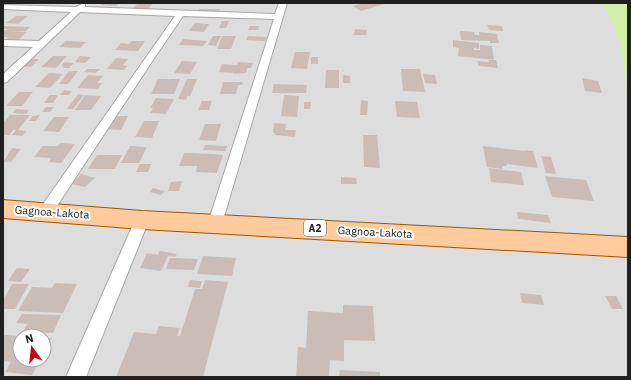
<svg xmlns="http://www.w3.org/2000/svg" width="631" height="380" font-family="'IBM Plex Sans',sans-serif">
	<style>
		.residential { fill: #dedddd; fill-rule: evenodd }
		.grass { fill: #d2efa7 }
		.building { fill: #cabdb8 }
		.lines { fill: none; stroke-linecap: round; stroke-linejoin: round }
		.street-casing { stroke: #a7a7a7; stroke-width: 2 }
		.primary-casing { stroke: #9b5800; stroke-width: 2 }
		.street { fill: #fff; fill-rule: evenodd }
		.primary { fill: #ffca9c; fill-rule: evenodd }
		.labels { text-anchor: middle; stroke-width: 4; stroke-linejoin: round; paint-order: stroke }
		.shield { fill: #fff; stroke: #636363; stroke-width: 1 }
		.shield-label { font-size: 10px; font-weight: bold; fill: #202020 }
		.street-label { font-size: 11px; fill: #202020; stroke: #fff }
	</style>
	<rect width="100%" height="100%" fill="#f1ece5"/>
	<path class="residential" d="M3 3H628V377H3ZM20 336H44V360H20Z"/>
	<path class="grass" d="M604 3H628V97L621 45Z"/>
	<path class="building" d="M103 3H119L116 6 101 5Z
		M138 3 152 4 147 10 133 9Z
		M363 3H388L361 11 353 6Z
		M199 9H220L219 12 198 11Z
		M16 16H28L18 24 6 23Z
		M222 21H229L226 28H219Z
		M195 23 209 24 204 32 189 31Z
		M487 25 502 26 503 31 489 30Z
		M4 26 30 27 26 31H10L27 32 17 41 5 40 9 37H3V31L8 29H3Z
		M250 26H259L258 30H248Z
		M355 29 367 30 366 35H354Z
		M460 31 474 32 475 35H479V32L497 34 499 43H490V41L461 40Z
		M213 36H221L216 46 208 45Z
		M222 36H236L231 49H217Z
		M248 36 267 37 265 41 246 40Z
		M183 39 207 41 203 46 179 45Z
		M453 40 479 43V49L474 48V50H480V45L492 46 494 60 458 56 459 48 453 47Z
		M66 41 86 42 80 48 59 47Z
		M132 41H145L138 51 115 50 121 43 129 44Z
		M295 52H310L307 69 291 68Z
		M53 56H67L56 68 41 67Z
		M80 56 91 57 85 63 75 62Z
		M311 57H318V64H311Z
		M116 58 128 59 123 65 127 66 124 70 107 69Z
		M32 59H39L31 67H24Z
		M488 60H496L498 68 479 66 477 61 489 62Z
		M182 61 197 62 190 74 174 73Z
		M64 62 74 63 69 68H62L64 66H61Z
		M238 62 253 63 251 68H247L246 73 233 74 234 73 219 72 222 64 237 65Z
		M87 69H101L95 73 84 72Z
		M401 69H420L425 92 403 91Z
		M326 70H339V88H325Z
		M69 71H78L68 84H59Z
		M49 73 63 74 50 88 35 87Z
		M423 74 435 75 437 84 425 83Z
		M88 75 103 76 97 83H102L98 89 77 88Z
		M343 75 350 76V83H343Z
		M582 78 598 81 602 93 585 91Z
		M158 79H180L174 94H151Z
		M187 79H197L190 96H187L186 100 178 99Z
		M223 82H243L242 85H238L236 94H220Z
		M274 84 307 85 306 93H272Z
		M64 90 72 91 69 95H60Z
		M19 92H33L22 106H6Z
		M78 94 84 95 73 109H67Z
		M50 95H58L53 103H44Z
		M85 95 101 96 91 110H75Z
		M284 95 299 96 297 117 281 116Z
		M156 98 174 99 166 114 150 113 153 108H150Z
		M361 100 368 101 367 115H360Z
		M202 101H212L209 110H198Z
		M395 101 417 102 420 118 397 117Z
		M304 102H311L310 109H304Z
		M46 107H54L50 112H42Z
		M16 109 29 110 26 114 12 113Z
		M10 115H30L18 130 27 131 22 136 12 135 16 130H13L9 135H3V123Z
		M40 115 36 121H29L33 116Z
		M112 116H128L121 130 104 129Z
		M54 117H69L59 132 43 131Z
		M144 121H159L152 138 135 137Z
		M274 123 286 124 285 130H296L295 137 275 135V133H273Z
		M205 124H221L216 141 199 140Z
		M363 135H377L380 168 364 167Z
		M61 143 75 144 61 163 49 162 51 158 34 157 43 146H58Z
		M205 145 227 146 225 151 203 150Z
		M130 146 147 147 139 163H121Z
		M483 146 525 151V150L533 151 538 168 507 164V166H502L503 169 487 167Z
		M12 148 21 149 11 162H3Z
		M184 153 213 154 223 155 217 173 196 172 197 166H179Z
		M97 155H122L115 169H88Z
		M541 156 551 157 556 174 546 173Z
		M140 164H151L148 172H136Z
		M489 168 521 172 524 185 491 182Z
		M81 174 95 178 85 187 71 184Z
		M545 176 586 180 594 201 552 197Z
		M341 177 356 178 357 184H341Z
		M182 181 179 191H168L171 182Z
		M153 188 165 191 161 195 150 192Z
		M517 212 548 215 551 223 518 219Z
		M160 251 177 254 175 257 168 256 161 271 140 268 147 253 158 255Z
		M203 256 236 258 232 276 197 274Z
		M170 258H175L198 259 194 270 166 269Z
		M17 268 30 269 21 282 8 281Z
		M190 280 202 281 200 288 188 287Z
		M205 280 228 282 203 377H116L134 332 156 334 159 326 180 328 177 336H180L195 289H202Z
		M55 283 77 284 63 313 18 311 32 287 52 288Z
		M12 284H29L15 309H3V300Z
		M520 293 541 295 544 305 522 303Z
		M605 296H616L623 309H612Z
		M343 305 373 306 375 341 344 340V361L330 360 329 377H296L298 347 306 348 308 311 343 313Z
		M22 314 61 315 53 333 23 332 27 324 16 323Z
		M5 335 20 336V360H40L32 375 5 372 11 362 3 361V338Z
		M44 338H52L44 353Z
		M340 370 380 372V377H339Z"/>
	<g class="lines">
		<defs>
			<path id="street" d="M279 3H287L221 227 216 229 211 227 208 223 274 19 183 16 155 57 51 215 46 217 41 215 39 211 41 207 175 16 80 12 7 82 3 83V74L33 47 3 46V40L39 41 71 12 3 9V5L76 7 82 4H85V7L275 14Z
				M142 214 147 216 149 220 86 377H66L135 220 137 216Z"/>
			<path id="primary" d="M3 200 142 211 628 237V257L142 229 3 218Z"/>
		</defs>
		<use href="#street" class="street-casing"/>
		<use href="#primary" class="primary-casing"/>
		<use href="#street" class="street"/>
		<use href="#primary" class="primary"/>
	</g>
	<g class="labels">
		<rect class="shield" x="304" y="220" width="22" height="16" rx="3"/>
		<g class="shield-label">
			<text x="315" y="232">A2</text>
		</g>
		<g class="street-label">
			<text transform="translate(52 212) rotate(4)" y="4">Gagnoa-Lakota</text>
			<text transform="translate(375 232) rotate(3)" y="4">Gagnoa-Lakota</text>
		</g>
	</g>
	<rect width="631" height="380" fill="none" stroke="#202020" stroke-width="8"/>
	<g transform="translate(32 348) rotate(345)"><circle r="19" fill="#ffffff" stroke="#a6a6a6"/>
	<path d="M0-3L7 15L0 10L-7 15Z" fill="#cf0015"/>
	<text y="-6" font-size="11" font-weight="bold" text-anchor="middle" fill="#202020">N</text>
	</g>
</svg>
